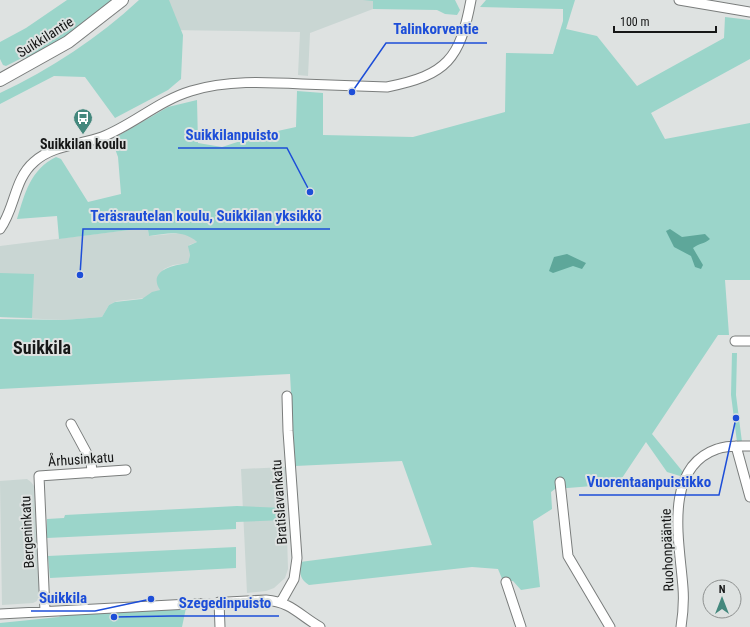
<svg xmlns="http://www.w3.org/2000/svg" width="750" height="627" font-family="'Roboto Condensed',sans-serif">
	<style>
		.built { fill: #c9d6d3 }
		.green { fill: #9bd5ca }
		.water { fill: #5ea79a }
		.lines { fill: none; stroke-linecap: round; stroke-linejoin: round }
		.minor-casing { stroke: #7a7d7c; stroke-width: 11 }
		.major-casing { stroke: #7a7d7c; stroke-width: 14 }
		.minor { stroke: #fff; stroke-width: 9 }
		.major { stroke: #fff; stroke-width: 12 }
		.labels { text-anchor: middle; stroke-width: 4; stroke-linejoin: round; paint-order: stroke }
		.street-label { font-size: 14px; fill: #161717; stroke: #dee2e1 }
		.poi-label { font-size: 14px; font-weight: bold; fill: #161717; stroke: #dee2e1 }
		.district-label { font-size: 18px; font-weight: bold; fill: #161717; stroke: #dee2e1 }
		.leader { fill: none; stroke: #1d4ed8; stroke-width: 1.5 }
		.callout-dot { fill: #1d4ed8; stroke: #dee2e1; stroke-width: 1.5 }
		.callout-label { font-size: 15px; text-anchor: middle; font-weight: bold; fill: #1d4ed8; stroke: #dee2e1; stroke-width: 4; stroke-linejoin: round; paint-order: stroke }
	</style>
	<rect width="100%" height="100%" fill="#dee2e1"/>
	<path class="built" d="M169 0H373V9L310 33 308 76 298 75 300 32 169 30Z
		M137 229 148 230 149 236 181 233 190 236 197 242 189 245 190 255 188 263 173 265 164 269 157 280 160 290 145 298 117 301 109 305 102 317 64 320 0 317V246Z
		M285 467 288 569 285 578 274 588 266 591 247 593 241 469Z
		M27 479 31 482 34 486 40 596 37 601 33 603 2 605 0 481Z"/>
	<path class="green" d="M67 0H116L70 35 24 61 22 58 6 66 3 65 0 59V42L26 28Z
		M139 0H169L183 35 181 79 168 90 115 118 85 77 54 76 0 104V93C51 69 98 38 139 0Z
		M363 0H455L460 10 457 15 445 14 437 10 373 9V1Z
		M486 0H575L566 29 597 36 637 86 724 38 725 17 750 20V59L651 113 665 139 750 123V280H725L729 335H718L652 434 683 472 680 476 667 472 646 442 618 484 555 489 551 492 552 509 533 521 540 587 521 590 513 581H503L498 569 472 567 309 585C299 579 300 572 300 562L432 545 402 461 295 466 290 374 0 389V319L64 320 102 317 109 305 115 302 142 299 152 292 160 290C147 270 175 265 188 263L190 255 188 246 197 242C182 229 167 234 149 236L148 230 137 229 59 239 57 216 17 219C25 193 30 170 56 157L61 159 88 202 121 194 118 157 114 146 118 136 168 107 197 100 198 143 222 147 259 135 296 127 297 91 323 93V135L413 137 505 112 506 53 553 54 563 21V9L480 7Z
		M0 273 34 274 32 318 0 317Z
		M732 353H737L736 395 742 442H737L731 395Z
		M237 506 284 508V520L236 522V529L47 538V519L64 518 65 515Z
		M236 547V568L50 578 48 556Z
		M186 608 182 627H0V623L59 617 61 615Z"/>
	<path class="water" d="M670 229 682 237 705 234 710 239C705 244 699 243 693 248L703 265 701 269 695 267 691 256 674 247 666 231Z
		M567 254 586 263 582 269 573 266 553 273 549 271 554 257Z"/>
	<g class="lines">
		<defs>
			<path id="minor" d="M679 0 750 12
				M0 229C15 209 14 179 34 162 52 145 80 145 102 137 133 125 158 101 191 91 226 80 265 82 302 84 330 85 359 86 387 87 447 75 460 59 471 0
				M735 341H750
				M71 424 91 461 92 473
				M736 446 750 497
				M560 482 568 556 610 627
				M506 582 521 627
				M219 602 220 627
				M281 602 294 579 297 558 288 431 287 396
				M45 611 39 476 126 470
				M0 614 266 600C291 602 299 615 320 627
				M681 627C683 614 684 601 683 588 680 544 662 468 717 449 727 445 739 446 750 446"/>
			<path id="major" d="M0 80 68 42 122 0"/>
		</defs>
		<use href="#minor" class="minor-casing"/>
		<use href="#major" class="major-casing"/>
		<use href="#minor" class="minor"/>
		<use href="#major" class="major"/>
	</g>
	<defs>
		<symbol id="bus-pin" viewBox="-11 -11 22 30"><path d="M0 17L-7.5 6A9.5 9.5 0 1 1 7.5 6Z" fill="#44887d" stroke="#dee2e1"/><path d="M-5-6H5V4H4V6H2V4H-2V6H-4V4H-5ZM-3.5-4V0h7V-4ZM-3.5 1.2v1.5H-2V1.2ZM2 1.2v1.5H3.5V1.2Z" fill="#fff"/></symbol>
	</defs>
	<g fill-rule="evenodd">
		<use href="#bus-pin" x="72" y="107" width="22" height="30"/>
	</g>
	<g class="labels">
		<g class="street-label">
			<text transform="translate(45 37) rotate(-32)" y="5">Suikkilantie</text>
			<text transform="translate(81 459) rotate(-4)" y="5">Århusinkatu</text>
			<text transform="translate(279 502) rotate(-94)" y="5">Bratislavankatu</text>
			<text transform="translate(27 532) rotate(-93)" y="5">Bergeninkatu</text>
			<text transform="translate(667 550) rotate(-92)" y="5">Ruohonpääntie</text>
		</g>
		<g class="poi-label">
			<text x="83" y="149">Suikkilan koulu</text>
		</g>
		<g class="district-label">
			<text x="42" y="354">Suikkila</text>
		</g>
	</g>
	<path class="leader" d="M352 92L386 43H487M310 192L287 148H178M80 275L83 229H330M736 418L719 495H579M151 599L95 611H31M114 617L171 616H279"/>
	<g class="callout-dot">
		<circle cx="352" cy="92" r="4"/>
		<circle cx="310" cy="192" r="4"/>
		<circle cx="80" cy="275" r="4"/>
		<circle cx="736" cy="418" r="4"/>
		<circle cx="151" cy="599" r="4"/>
		<circle cx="114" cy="617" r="4"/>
	</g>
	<g class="callout-label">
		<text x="436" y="34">Talinkorventie</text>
		<text x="232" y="140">Suikkilanpuisto</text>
		<text x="206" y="221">Teräsrautelan koulu, Suikkilan yksikkö</text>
		<text x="649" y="487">Vuorentaanpuistikko</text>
		<text x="63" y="603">Suikkila</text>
		<text x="225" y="608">Szegedinpuisto</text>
	</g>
	<g transform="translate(722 599)"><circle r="19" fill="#dee2e1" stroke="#8e9190"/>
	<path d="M0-3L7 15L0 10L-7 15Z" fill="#44887d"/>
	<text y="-6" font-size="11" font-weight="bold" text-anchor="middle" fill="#161717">N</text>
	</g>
	<path d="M614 26v6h102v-6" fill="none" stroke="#161717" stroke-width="2"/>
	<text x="620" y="26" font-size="12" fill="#161717" stroke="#dee2e1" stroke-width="3" paint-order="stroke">100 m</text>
</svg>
